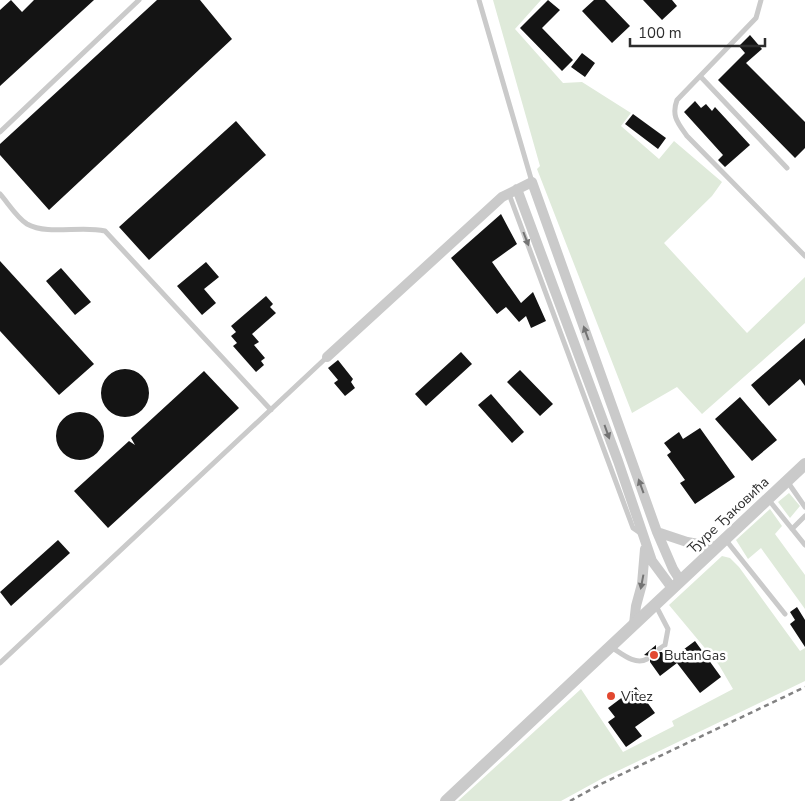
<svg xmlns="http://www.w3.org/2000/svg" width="805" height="801" font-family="'Nunito Sans',sans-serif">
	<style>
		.green { fill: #dfeada }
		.building { fill: #141414 }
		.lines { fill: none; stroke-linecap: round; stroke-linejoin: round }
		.service { stroke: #cacaca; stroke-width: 5 }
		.minor { stroke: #cacaca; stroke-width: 10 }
		.tertiary { stroke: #cacaca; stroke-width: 12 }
		.rail { stroke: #828282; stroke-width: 2.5; stroke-dasharray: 5 4; stroke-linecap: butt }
		.oneway { fill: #747474 }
		.poi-dot { fill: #e24830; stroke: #fff; stroke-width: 2 }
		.labels { text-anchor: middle; stroke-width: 5; stroke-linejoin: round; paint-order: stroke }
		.street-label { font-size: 14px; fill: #2d2d2d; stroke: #fff }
		.poi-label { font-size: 14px; fill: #2d2d2d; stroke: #fff; text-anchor: start }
	</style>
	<rect width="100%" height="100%" fill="#fff"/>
	<path class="green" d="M493 0H541L515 29 563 83 582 82 631 113 621 126 659 159 674 141 722 182 712 196 664 243 747 333 805 277V323L702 414 677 387 632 413 537 169 540 166Z
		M789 493 800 506 790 518 778 502Z
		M770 509 782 526 775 534 805 575V609L761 548 748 559 736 540Z
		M722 556 730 558 739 567 800 651 805 648V681L603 778 561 801H458L581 689 623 752 674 726 672 721 733 689 719 665 669 605Z"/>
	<path class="building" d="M11 0 22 12 34 0H94L0 86V10Z
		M157 0H200L232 39 49 210 0 155V144Z
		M548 0 560 10 542 28 573 60 562 71 520 28Z
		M594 0H605L630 26 612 43 582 11Z
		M643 0H672L677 6 662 20Z
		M750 35 762 49 746 63 805 122V148L795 158 718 80 745 53 739 46Z
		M582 53 595 63 585 77 571 67Z
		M695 101 701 108 706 104 712 111 715 107 750 145 725 167 718 160 723 155 684 112Z
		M633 114 666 138 658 149 625 124Z
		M236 121 266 155 149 260 119 227Z
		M501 214 517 244 492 262 521 303 533 292 546 321 531 328 526 316 519 322 506 307 497 314 451 258Z
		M0 261 94 364 59 395 0 331Z
		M206 262 219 277 204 289 216 303 202 315 177 286Z
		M61 268 91 302 75 315 46 281Z
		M266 296 273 304 270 307 276 313 252 334 259 342 254 345 265 358 261 361 264 365 256 372 233 346 237 343 231 336 236 332 231 326Z
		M805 338V386L800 379 769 406 751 385Z
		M461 352 472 364 426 406 415 394Z
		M338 360 353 379 351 382 355 388 345 396 334 383 338 380 328 368Z
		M101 393a24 24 0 1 1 48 0a24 24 0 1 1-48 0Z
		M520 370 553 404 540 416 507 382Z
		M204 371 239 408 108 528 74 491 129 441 135 445 131 438Z
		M491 394 524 432 512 443 478 405Z
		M740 397 777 440 752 461 715 419Z
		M56 436a24 24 0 1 1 48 0a24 24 0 1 1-48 0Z
		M700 428 735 477 695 504 680 483 685 480 667 455 671 452 664 443 679 432 683 439Z
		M58 540 70 553 11 606 0 592Z
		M797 607 805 620V647L790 624 795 620 790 612Z
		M695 641 721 677 700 693 677 663 660 676 650 662V656L644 655 656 645V652H662L668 661Z
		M636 687 655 713 635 727 642 736 626 747 608 722 615 717 608 708Z"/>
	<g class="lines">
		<path class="service" d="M479 0 532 182
			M761 0 756 18 677 100C671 116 678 123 687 136L805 256
			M700 76 787 168
			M0 132 139 0
			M0 194C8 203 17 218 27 224 49 236 80 225 105 231L271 410
			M509 194 633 528 643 535
			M787 481 805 507
			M768 499 805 545
			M792 529 805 516
			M725 539 785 614
			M655 604 668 629 665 645 659 649
			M611 647C621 653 635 666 647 659
			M0 663 327 357"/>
		<path class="minor" d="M517 189 618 461 652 561 672 588
			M327 357 502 197 532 182 657 532 673 569 680 580
			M657 532 687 542 716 547
			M634 624 636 606 642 584 645 549"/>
		<path class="tertiary" d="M446 801 805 464"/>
		<path class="rail" d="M570 801 601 784 805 687"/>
	</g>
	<defs><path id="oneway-solid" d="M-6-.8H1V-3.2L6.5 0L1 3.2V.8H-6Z" transform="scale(1.25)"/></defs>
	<g class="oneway">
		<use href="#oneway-solid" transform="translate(526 239) rotate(69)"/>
		<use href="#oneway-solid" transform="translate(586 333) rotate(-110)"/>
		<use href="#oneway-solid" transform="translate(607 432) rotate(70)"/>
		<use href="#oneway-solid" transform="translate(641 486) rotate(-110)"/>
		<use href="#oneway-solid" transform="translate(642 582) rotate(101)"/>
	</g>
	<g class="poi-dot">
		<circle cx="654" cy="655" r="5"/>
		<circle cx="611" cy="696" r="5"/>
	</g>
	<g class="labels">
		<g class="street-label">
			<text transform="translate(728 515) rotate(-43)" y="5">Ђуре Ђаковића</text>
		</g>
		<g class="poi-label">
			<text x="664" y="660">ButanGas</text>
			<text x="621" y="701">Vitez</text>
		</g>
	</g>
	<path d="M630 38v8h135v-8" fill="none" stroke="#2d2d2d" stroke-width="2.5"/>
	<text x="638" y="38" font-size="15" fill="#2d2d2d" stroke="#ffffff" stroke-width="4" paint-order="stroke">100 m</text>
</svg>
